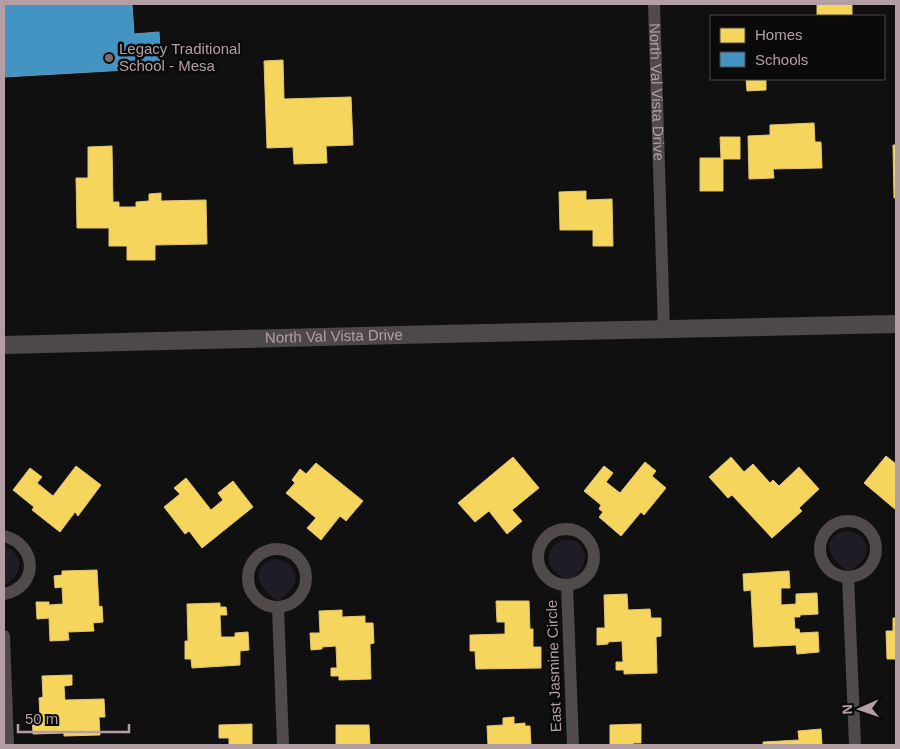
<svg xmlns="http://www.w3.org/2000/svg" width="900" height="749" font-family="Arial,sans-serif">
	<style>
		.green { fill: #1f1c25 }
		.homes { fill: #f6d55c; stroke: #e2c571 }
		.schools { fill: #4393c3; stroke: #6597b9 }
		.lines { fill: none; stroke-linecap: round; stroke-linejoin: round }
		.minor { stroke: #504a4a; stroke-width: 12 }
		.secondary { stroke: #4d4849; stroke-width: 18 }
		.poi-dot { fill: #7a6d70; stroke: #0b0a0a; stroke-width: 2 }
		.labels { text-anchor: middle; stroke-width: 5; stroke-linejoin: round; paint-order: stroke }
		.poi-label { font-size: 15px; fill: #b39fa3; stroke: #0b0a0a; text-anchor: start }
		.street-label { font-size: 15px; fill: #b39fa3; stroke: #0b0a0a }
	</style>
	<rect width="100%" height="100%" fill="#101010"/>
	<path class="green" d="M844 531C858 530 872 542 865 557 862 562 855 567 851 571L848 572C832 561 817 540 844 531Z
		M563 540C593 537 590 574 566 581 562 577 557 574 553 570 543 558 551 544 563 540Z
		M4 546C16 549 24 563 16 575 12 579 8 583 4 586Z
		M273 559C287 558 301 571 294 585 291 591 285 596 280 600H277C261 590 247 569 273 559Z"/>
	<path class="homes" d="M817 4H852V16H817Z
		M283 60 284 99 351 97 353 145 326 146 327 163 294 164 293 147 267 148 264 61Z
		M746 79H766V90L747 91Z
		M814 123 815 142H821L822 168 773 169 774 178 749 179 748 136 770 135V125Z
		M720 137H740V159H723V191H700V158H721Z
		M893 145H896V198H894Z
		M112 146 113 202H119V207H136V202L149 201V194L161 193V201L206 200 207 244 155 245V260H127V246H109V228H77L76 178H88V147Z
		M586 191V200L612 199 613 246H593V230H560L559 192Z
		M886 456 896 464V510L864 483Z
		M513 457 539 488 512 510 522 521 507 534 489 511 475 522 458 503Z
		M731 457 744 472 753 464 770 483 773 480 779 486 799 467 819 489 799 508 802 511 772 538 732 495 728 498 709 477Z
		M645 462 656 471 652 476 666 488 644 515 641 512 621 536 599 517 603 512 599 509 601 505 584 491 604 466 613 473 606 482 620 493Z
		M316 463 363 501 346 521 340 516 321 540 307 528 316 518 286 493 295 483 292 480 300 469 306 474Z
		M76 466 101 485 78 516 75 512 60 532 32 510 34 507 13 490 30 468 42 477 37 483 53 496Z
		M186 478 211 510 223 500 218 493 233 481 253 507 202 548 189 531 185 534 164 507 180 494 174 488Z
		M97 570 99 607 102 606 103 622 93 623 94 631 68 632 69 640 50 641 49 618 37 619 36 602H49V605L63 604 62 587 55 588 54 576 62 575V571Z
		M789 571 790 588H781V605L796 604V594L817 593 818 614 800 615V617H794L795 629H799L800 633 818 632 819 652 797 654 796 645 754 647 751 590 744 591 743 574Z
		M627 594 628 610 650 609 651 618H661V636L656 637 657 673 624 674V670H616V662H623L622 641 608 642V644L597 645V628H605L604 595Z
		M496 601H529L530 629H533V647H541V668L476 669 475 651H470V635L505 634V622H497Z
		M220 603V607H226L227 615H220L221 637H235V633L248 632 249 650 240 651V665L192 668 191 659H185V641H188L187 604Z
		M342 610V617L365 616V623H373L374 643 370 644 371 679 339 680V676H331V668H337L336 646 322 647V649L311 650 310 633H320L319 611Z
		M893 618H896V659H887L886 631H893Z
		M72 675V685L64 686 65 700 104 699 105 717H99L100 735 64 736V733L33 734 32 716H40L39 698 43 697 42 676Z
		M514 717V724L525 723V726H530L531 745H488L487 726 503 725V718Z
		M252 724V745H254H229V738H219V725Z
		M641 724V743H633V745H610V725Z
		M336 725H369L370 745H336Z
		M821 729 822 745H763V742L799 740 798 731Z"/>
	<path class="schools" d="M4 4H132L134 34 159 32 161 68 4 77Z"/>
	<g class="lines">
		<g class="minor">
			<path id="s1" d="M654 4 664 330"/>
			<circle cx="848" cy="549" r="28"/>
			<circle cx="566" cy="557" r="28"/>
			<path d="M4 536C38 545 39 587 4 594"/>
			<circle cx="277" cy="578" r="29"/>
			<path d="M848 577 855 745"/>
			<path d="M567 585 573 745"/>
			<path d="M278 607 283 745"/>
			<path d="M4 636 8 745"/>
		</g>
		<path class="secondary" id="s2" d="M4 345C301 336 599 331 896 324"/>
	</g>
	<circle class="poi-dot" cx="109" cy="58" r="5"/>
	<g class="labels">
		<g class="poi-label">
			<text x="119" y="54">Legacy Traditional<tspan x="119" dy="17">School - Mesa</tspan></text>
		</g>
		<g class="street-label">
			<text dy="5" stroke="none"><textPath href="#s1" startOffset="88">North Val Vista Drive</textPath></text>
			<text dy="5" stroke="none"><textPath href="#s2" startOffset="330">North Val Vista Drive</textPath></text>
			<text transform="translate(554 666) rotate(-92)" y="5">East Jasmine Circle</text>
		</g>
	</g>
	<rect width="900" height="749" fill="none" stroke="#b39fa3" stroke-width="10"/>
	<rect x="710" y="15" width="175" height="65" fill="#0b0a0a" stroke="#4e4647"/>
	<rect x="720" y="28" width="25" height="15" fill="#f6d55c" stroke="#4e4647"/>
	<text x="755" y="40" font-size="15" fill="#b39fa3">Homes</text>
	<rect x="720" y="52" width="25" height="15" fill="#4393c3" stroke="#4e4647"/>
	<text x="755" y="65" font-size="15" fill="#b39fa3">Schools</text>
	<g transform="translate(860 709) rotate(268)" stroke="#0b0a0a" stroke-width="4" paint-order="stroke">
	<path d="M0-4L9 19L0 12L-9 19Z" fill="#b39fa3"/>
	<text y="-8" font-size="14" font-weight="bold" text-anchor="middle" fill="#b39fa3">N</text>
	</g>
	<path d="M18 724v8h111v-8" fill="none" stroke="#b39fa3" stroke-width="2.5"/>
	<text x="25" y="724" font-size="15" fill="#b39fa3" stroke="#0b0a0a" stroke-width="4" paint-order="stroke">50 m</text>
</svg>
